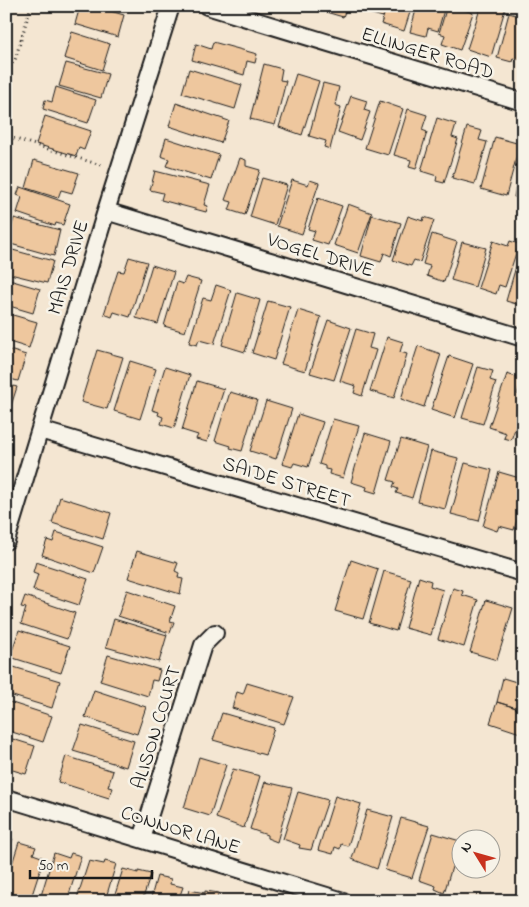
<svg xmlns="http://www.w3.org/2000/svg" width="529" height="907" font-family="'Indie Flower',sans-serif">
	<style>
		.building { fill: #eec79e; stroke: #1c1c1c }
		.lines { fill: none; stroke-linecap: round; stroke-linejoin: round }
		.street-casing { stroke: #1c1c1c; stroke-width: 20 }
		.path { stroke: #1c1c1c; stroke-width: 3; stroke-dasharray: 1 4; stroke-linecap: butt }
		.street { stroke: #f7f3e8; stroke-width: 16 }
		.labels { text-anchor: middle; stroke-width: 5; stroke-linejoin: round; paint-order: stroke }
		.street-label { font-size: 20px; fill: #1c1c1c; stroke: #f7f3e8 }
	</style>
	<rect width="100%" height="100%" fill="#f4e6d2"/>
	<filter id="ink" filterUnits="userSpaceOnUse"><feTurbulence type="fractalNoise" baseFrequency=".02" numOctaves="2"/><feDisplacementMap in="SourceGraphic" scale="10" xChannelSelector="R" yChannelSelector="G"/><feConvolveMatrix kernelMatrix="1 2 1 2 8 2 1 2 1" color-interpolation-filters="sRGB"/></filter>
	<g filter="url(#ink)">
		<path class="building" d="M74 6H93L124 15 118 37 75 24 79 10 73 8Z
			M328 6H347L343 17 326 12Z
			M354 6H386L383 17 354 9Z
			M387 6H412L404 31 381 24Z
			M417 6H445L438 31 428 28 426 36 410 32Z
			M447 6H453L473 13 460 50 442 44 445 35 439 33Z
			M481 6H506L491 57 467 49Z
			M509 13 523 17V52L521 60 513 58 512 62 497 58Z
			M72 32 110 44 102 70 64 58Z
			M213 42 257 54 255 63 247 61 244 75 192 60 196 44 211 49Z
			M66 63 108 74 101 98 59 86Z
			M264 64 282 69 280 80 286 81 275 125 250 119Z
			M189 69 242 85 235 109 182 93Z
			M296 74 319 81 302 135 279 127Z
			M323 83 339 87 335 105 341 107 330 149 324 147 326 141 309 136Z
			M56 87 96 100 88 123 43 109 45 100 52 102Z
			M351 96 367 101 364 110 370 112 360 140 338 132Z
			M380 101 403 109 388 155 365 148Z
			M176 103 229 121 221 143 169 126Z
			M408 109 427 115 422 130 427 132 416 169 409 167 411 160 394 155Z
			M45 116 91 131 84 150 79 148 76 156 36 144Z
			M437 118 456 124 452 137 458 139 444 183 436 181 437 176 421 171Z
			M467 127 482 131 479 140 487 142 475 184 452 178Z
			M495 137 520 144 506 196 481 189Z
			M166 138 219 155 211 180 166 166 169 159 161 156Z
			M523 146V199L514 197Z
			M240 158 246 160V166L260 170 245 215 229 210 232 202 225 200Z
			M34 160 79 173 72 193 61 190 58 198 26 188Z
			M155 171 210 185 204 205 208 206 206 212 161 200 163 193 150 190Z
			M262 178 287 185 275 225 250 217Z
			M292 180 308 185 310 180 319 183 302 234 277 226Z
			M20 187 70 204 63 225 56 223 55 226 17 213 22 197 17 195Z
			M318 198 342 206 328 245 312 240 315 231 308 229Z
			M348 204 372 213 358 253 334 245Z
			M372 215 401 223 391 256 384 253 381 262 361 256Z
			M408 216 423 221 424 217 434 220 420 262 414 260 411 266 393 260Z
			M14 218 60 230 54 256 7 243Z
			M432 234 457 242 444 282 427 276 430 266 423 264Z
			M493 241 508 246 510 241 519 244 505 287 499 285 496 294 478 288Z
			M462 242 486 248 475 287 451 280Z
			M9 249 53 261 47 283 6 273V261Z
			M129 257 147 262 130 317 114 312 112 317 104 314 118 271 124 272Z
			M517 263 523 265V306L506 301Z
			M152 265 174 272 158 324 136 318Z
			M186 277 201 281 185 332 164 326 177 282 183 284Z
			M6 279 40 289 33 313 6 305Z
			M216 285 231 290 214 344 199 340 197 345 189 343 203 298 211 300Z
			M237 293 260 300 245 352 222 345Z
			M268 301 290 307 274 360 252 353Z
			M298 310 321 317 305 371 281 364Z
			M6 313 37 322 29 348 6 341Z
			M328 320 351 328 334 380 310 373Z
			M356 329 373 334 369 348 376 350 362 396 354 393 356 386 340 381Z
			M387 337 403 342 400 352 407 354 394 398 370 391Z
			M418 346 441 354 424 407 401 399Z
			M6 349 26 355 18 381 6 378Z
			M97 350 123 357 107 409 81 402Z
			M449 356 473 364 455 418 431 410Z
			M130 361 156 369 140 419 114 411Z
			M165 367 190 375 174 428 161 424 163 417 158 415 159 412 152 410Z
			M478 367 493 371 490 380 496 382 483 424 462 418Z
			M507 374 522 379 517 394 523 396V407L511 440 504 438 506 433 489 427Z
			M197 381 224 389 207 442 196 439 198 435 182 430Z
			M6 384 17 387 8 415 6 414Z
			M230 392 257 400 242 451 230 448 231 446 215 441Z
			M266 401 292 409 276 459 250 451Z
			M298 414 323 422 308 467 294 463 292 467 282 464Z
			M333 419 359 426 343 478 329 474 330 470 325 469V466L319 464Z
			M365 433 391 441 376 493 366 490 367 487 351 482Z
			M401 439 427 447 412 498 396 493 398 489 393 487 395 482 388 480Z
			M431 451 458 458 445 509 418 502Z
			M465 463 492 470 479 521 451 514Z
			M499 472 523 479V500L514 530 499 526 497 531 483 526Z
			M60 497 111 513 103 539 52 523Z
			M56 532 103 547 94 573 42 555 47 540 53 542Z
			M137 551 178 563 175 571 179 573 178 578 183 579 180 594 128 578Z
			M351 560 378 569 363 619 335 611Z
			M36 562 88 579 79 605 33 590 38 574 33 572Z
			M384 571 411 579 396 631 369 623Z
			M419 577 431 581 430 586 443 590 431 635 405 628Z
			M453 588 463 591 462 595 478 600 464 647 438 639Z
			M127 590 175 606 170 621 174 622 170 633 118 616Z
			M25 596 75 613 67 639 21 624 26 608 21 607Z
			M486 600 513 608 497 660 470 652Z
			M114 619 167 635 159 662 106 647Z
			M19 630 70 646 61 673 10 657Z
			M108 655 160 670 157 681 152 680 148 696 100 681Z
			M7 665 60 681 52 708 6 694Z
			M503 678 523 684V710L497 702Z
			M247 683 294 697 284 724 232 708 237 692 243 694Z
			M94 690 146 707 137 734 85 717Z
			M9 702 52 716 43 742 6 730V709Z
			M497 702 523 710V734L490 723Z
			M222 713 274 728 265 755 213 740Z
			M82 725 134 741 126 767 73 751Z
			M6 737 35 746 26 774 6 768Z
			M66 756 113 771 108 787 113 788 109 798 58 782Z
			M199 757 226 765 210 816 184 808Z
			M233 769 260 776 244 828 216 818Z
			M265 782 292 788 277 842 267 838V835L250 829Z
			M298 792 328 800 311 850 299 848 300 845 283 839Z
			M335 796 361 804 348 846 341 844 340 849 335 847 333 854 318 850Z
			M367 810 393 817 377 869 352 859Z
			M401 818 429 826 412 878 385 870Z
			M433 833 460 841 444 893 435 889 436 886 419 880Z
			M6 837 13 839 6 859Z
			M19 842 36 847 33 854 44 858 30 901H24L6 895V883Z
			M54 853 69 858 71 853 81 856 67 901H46L40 899Z
			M89 861 104 864 105 861 116 864 105 901H76Z
			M123 869 138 873V871L151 874 142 901H113Z
			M157 876 171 879 170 884 183 887 178 901H150Z
			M189 890 205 893V891L219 893 216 900 217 901H186Z"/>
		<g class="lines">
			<defs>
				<path id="street" d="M207 6 523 102
					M106 211 523 338
					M40 430 523 573
					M6 541 106 211 171 6
					M6 798 343 901
					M142 839 203 645 215 633"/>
			</defs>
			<use href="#street" class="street-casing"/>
			<path class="path" d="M6 71 15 60 31 6
				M9 137 104 166"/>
			<use href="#street" class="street"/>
		</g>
	</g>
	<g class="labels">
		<g class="street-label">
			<text transform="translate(428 52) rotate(17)" y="7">ELLINGER ROAD</text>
			<text transform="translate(321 254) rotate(17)" y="7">VOGEL DRIVE</text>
			<text transform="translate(67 267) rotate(-73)" y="7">MAIS DRIVE</text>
			<text transform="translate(287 481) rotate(17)" y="7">SAIDE STREET</text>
			<text transform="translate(155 727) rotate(-73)" y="7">ALISON COURT</text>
			<text transform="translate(181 829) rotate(17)" y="7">CONNOR LANE</text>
		</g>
	</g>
	<rect width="529" height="907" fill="none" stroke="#f7f3e8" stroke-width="25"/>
	<rect x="12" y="12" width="504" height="882" fill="none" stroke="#1c1c1c" stroke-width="2" filter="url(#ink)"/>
	<g transform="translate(476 854) rotate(307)"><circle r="24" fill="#f7f3e8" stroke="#9f9d96"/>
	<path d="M0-4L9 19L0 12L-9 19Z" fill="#c8321e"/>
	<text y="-8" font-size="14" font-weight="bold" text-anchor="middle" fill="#1c1c1c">N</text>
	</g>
	<path d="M30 870v8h122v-8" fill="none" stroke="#1c1c1c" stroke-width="2.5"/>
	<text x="38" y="870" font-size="15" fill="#1c1c1c" stroke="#f7f3e8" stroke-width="4" paint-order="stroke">50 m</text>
</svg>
